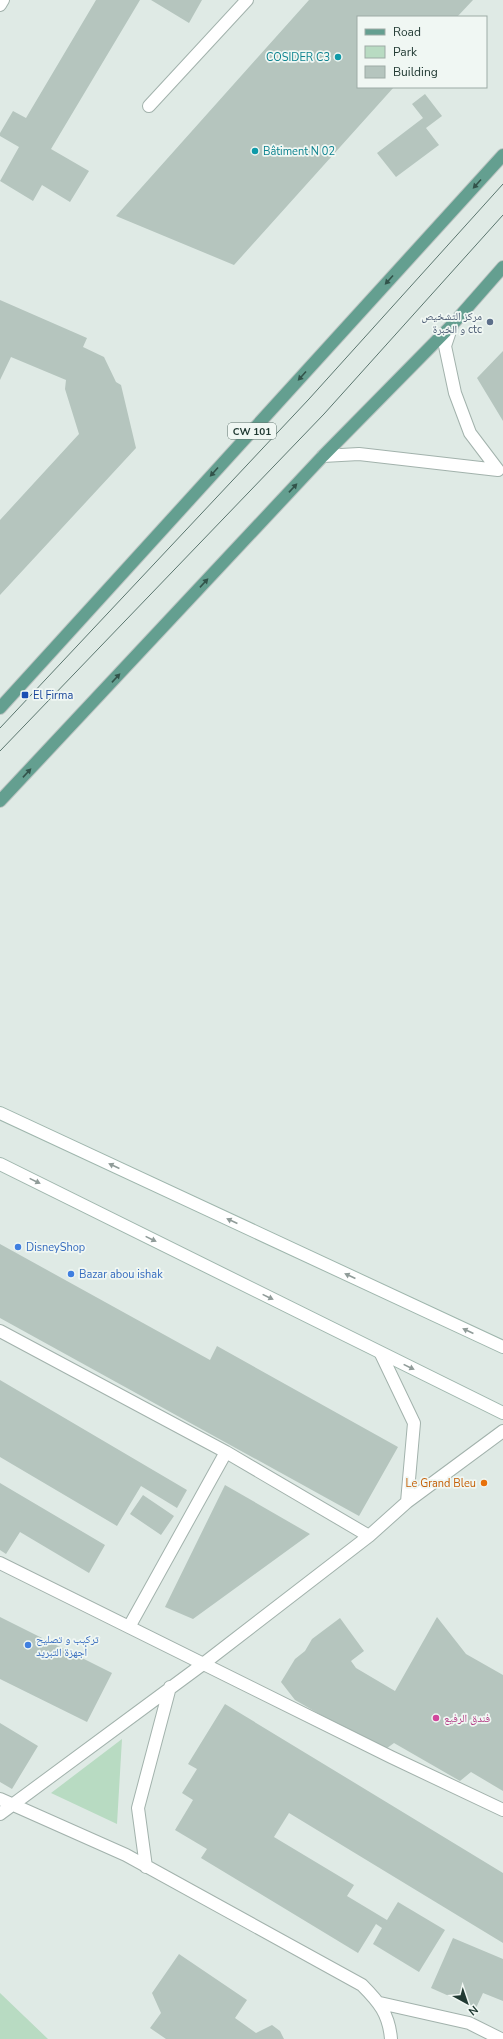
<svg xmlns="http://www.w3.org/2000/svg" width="503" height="2039" font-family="'Nunito Sans','Noto Naskh Arabic',sans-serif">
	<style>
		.green { fill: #b8dbc2 }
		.building { fill: #b5c5be }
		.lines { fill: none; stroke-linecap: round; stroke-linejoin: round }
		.street-casing { stroke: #a2b2ac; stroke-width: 14 }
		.secondary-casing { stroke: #9fb6ad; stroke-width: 14 }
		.primary-casing { stroke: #bcc4c2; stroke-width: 14 }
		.street { stroke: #fff; stroke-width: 12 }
		.secondary { stroke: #fff; stroke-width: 12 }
		.primary { stroke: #649f90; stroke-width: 12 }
		.tram { stroke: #5b766f; stroke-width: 1 }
		.oneway { fill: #32534a }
		.oneway2 { fill: #909c99 }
		.culture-dot { fill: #0f9aa8; stroke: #f0f7f3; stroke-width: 1.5 }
		.service-dot { fill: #5c6f8a; stroke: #f0f7f3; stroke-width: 1.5 }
		.transit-dot { fill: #1a4fb4; stroke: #f0f7f3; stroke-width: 1.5 }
		.shop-dot { fill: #3f7fe0; stroke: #f0f7f3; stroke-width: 1.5 }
		.food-dot { fill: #e8710a; stroke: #f0f7f3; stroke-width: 1.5 }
		.hotel-dot { fill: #d1479c; stroke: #f0f7f3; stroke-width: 1.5 }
		.labels { text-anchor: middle; stroke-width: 3.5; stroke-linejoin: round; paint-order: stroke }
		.shield { fill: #f0f7f3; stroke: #5f736d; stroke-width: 1 }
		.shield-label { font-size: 10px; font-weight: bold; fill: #213a33 }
		.culture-label { font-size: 11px; fill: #0d838f; stroke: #f0f7f3; text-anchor: end }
		.service-label { font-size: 11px; fill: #4e5e75; stroke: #f0f7f3; text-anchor: end }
		.transit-label { font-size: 11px; fill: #164399; stroke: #f0f7f3; text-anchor: start }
		.shop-label { font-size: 11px; fill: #366cbe; stroke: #f0f7f3; text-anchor: start }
		.food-label { font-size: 11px; fill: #c56008; stroke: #f0f7f3; text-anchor: end }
		.hotel-label { font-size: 11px; fill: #b23c85; stroke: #f0f7f3; text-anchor: start }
	</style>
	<rect width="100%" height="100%" fill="#dfeae5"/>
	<path class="green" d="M122 1739 117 1824 51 1793Z
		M0 1993 48 2039H0Z"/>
	<path class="building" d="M96 0H140L51 149 89 171 70 202 42 185 33 201 0 181 19 147 0 136V133L13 111 26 118Z
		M151 0H202L189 23Z
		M309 0H473L457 17H358V87H394L234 265 116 216Z
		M425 94 442 116 426 128 439 145 396 177 377 153 423 118 412 104Z
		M0 300 87 338 83 347 104 357 116 382 121 385 136 448 0 595V520L79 434 65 389 66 380 11 357 0 380Z
		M503 351V421L477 378Z
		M0 1244 210 1360 217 1346 398 1447 359 1516 0 1318Z
		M0 1380 187 1490 177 1508 141 1486 117 1526 0 1457Z
		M0 1483 105 1545 89 1573 20 1532 6 1554 0 1550Z
		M225 1485 310 1534 193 1619 165 1607Z
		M143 1495 174 1516 161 1535 130 1514Z
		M0 1617 112 1673 87 1722 0 1679Z
		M437 1617 466 1654 503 1675V1791L471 1772 460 1781 394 1743 383 1751 295 1700 281 1682 295 1659 305 1651 312 1639 340 1618 364 1651 351 1661 356 1668 395 1691Z
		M225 1704 503 1873V1943L289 1813 274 1837 354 1885 347 1896 387 1920 398 1902 445 1930 419 1972 373 1944 382 1928 376 1924 358 1953 201 1858 207 1849 175 1830 193 1800 182 1793 197 1769 188 1764Z
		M0 1723 38 1746 12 1789 0 1782Z
		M453 1938 503 1959V2001L483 1993 476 2008 431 1988Z
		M179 1954 247 2000 235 2018 256 2033 272 2025 280 2031 284 2039H166L150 2028 161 2013 152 1993Z"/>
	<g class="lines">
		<defs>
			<path id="street" d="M0 5 3 0
				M149 106 247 0
				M323 456 359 454 498 470 470 433 455 393 445 346 452 325
				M0 1331 226 1452 369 1536
				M381 1354 414 1423 407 1502
				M0 1563 391 1757 503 1810
				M129 1627 226 1452
				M0 1799 126 1855 362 1985C379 2002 389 2014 391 2039
				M0 1814 203 1664 369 1536 407 1502 503 1431
				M146 1867 138 1808 170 1687
				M380 2003 469 2023 501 2039"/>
			<path id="secondary" d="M0 1113 503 1347
				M0 1164 503 1413"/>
			<path id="primary" d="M0 708 503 155
				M0 801 323 456 452 325 503 267"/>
		</defs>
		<use href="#street" class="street-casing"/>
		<use href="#secondary" class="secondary-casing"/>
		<use href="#primary" class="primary-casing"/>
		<use href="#street" class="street"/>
		<use href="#secondary" class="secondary"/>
		<use href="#primary" class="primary"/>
		<path class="tram" d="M0 728 309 399 503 184
			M0 751 324 414 503 215"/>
	</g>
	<defs><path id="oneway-solid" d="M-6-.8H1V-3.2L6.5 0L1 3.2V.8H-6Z"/></defs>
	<g class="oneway">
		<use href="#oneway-solid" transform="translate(477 184) rotate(132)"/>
		<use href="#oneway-solid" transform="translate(389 280) rotate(132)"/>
		<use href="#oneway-solid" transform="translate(302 376) rotate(132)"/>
		<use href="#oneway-solid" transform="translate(214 472) rotate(132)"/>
		<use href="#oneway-solid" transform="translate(293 488) rotate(-47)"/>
		<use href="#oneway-solid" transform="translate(204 583) rotate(-47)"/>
		<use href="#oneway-solid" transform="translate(116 678) rotate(-47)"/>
		<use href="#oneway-solid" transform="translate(27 773) rotate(-47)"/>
	</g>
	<g class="oneway2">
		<use href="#oneway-solid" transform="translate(114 1166) rotate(-155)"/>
		<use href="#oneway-solid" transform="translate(35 1181) rotate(26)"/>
		<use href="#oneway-solid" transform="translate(232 1221) rotate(-155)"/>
		<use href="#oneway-solid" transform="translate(151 1239) rotate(26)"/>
		<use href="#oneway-solid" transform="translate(350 1276) rotate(-155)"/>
		<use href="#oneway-solid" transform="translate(268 1297) rotate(26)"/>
		<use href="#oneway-solid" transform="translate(468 1331) rotate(-155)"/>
		<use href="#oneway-solid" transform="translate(409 1367) rotate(26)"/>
	</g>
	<g class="culture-dot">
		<circle cx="338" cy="57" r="4"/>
		<circle cx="255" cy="151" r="4"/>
	</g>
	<circle class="service-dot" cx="490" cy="322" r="4"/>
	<rect class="transit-dot" x="21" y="691" width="8" height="8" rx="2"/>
	<g class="shop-dot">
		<circle cx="18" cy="1247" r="4"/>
		<circle cx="71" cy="1274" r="4"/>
		<circle cx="28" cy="1645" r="4"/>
	</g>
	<circle class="food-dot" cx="484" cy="1483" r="4"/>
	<circle class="hotel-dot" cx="436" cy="1718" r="4"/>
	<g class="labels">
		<rect class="shield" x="228" y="423" width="48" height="16" rx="3"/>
		<g class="shield-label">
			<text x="252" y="435">CW 101</text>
		</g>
		<g class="culture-label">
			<text x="330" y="61">COSIDER C3</text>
			<text x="263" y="155" text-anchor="start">Bâtiment N 02</text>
		</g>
		<g class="service-label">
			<text x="482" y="320">مركز التشخيص<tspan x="482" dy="13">و الخبرة ctc</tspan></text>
		</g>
		<g class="transit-label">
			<text x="33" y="699">El Firma</text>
		</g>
		<g class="shop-label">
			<text x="26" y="1251">DisneyShop</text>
			<text x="79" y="1278">Bazar abou ishak</text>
			<text x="36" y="1643">تركيب و تصليح<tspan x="36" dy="13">أجهزة التبريد</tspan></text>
		</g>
		<g class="food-label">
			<text x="476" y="1487">Le Grand Bleu</text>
		</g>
		<g class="hotel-label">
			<text x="444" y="1722">فندق الرفيع</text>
		</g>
	</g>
	<rect x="357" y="16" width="130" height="72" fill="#f0f7f3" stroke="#9daba6"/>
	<rect x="365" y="29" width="20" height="6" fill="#649f90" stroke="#9daba6"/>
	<text x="393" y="36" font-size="12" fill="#213a33">Road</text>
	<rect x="365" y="46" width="20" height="12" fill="#b8dbc2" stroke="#9daba6"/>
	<text x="393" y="56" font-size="12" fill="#213a33">Park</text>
	<rect x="365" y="66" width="20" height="12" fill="#b5c5be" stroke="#9daba6"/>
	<text x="393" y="76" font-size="12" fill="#213a33">Building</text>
	<g transform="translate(467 2003) rotate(140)" stroke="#f0f7f3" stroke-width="3" paint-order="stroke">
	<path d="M0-3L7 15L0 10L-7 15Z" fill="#213a33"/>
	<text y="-6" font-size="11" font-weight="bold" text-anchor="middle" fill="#213a33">N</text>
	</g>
</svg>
